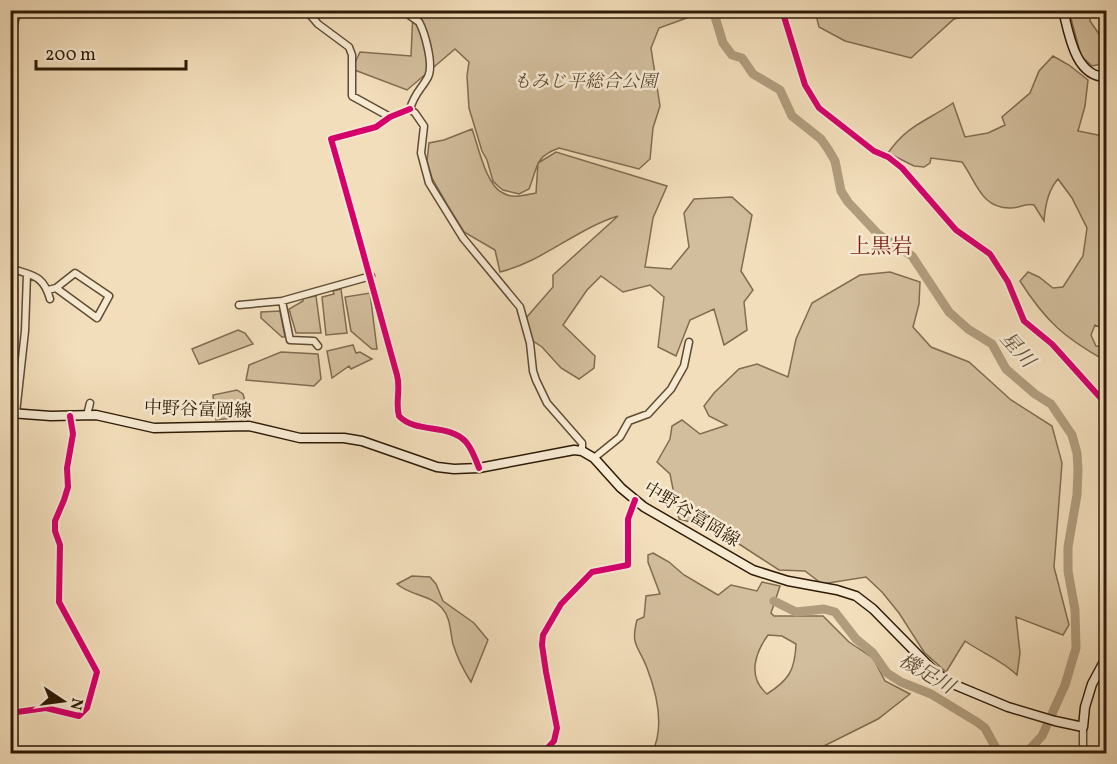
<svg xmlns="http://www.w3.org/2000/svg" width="1117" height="764" font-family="Vollkorn,'Noto Serif JP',serif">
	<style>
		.green { fill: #d2bd9c; stroke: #806c51; stroke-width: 1.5; fill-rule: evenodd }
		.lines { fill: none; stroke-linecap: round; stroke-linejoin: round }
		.river { stroke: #b09c7d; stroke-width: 9 }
		.street-casing { stroke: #5f4c33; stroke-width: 9 }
		.secondary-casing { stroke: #2e1b06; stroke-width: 11 }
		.street { stroke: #f7ead3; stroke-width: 6 }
		.secondary { stroke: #f7ead3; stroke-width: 8 }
		.cycleway-casing { stroke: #f7ead3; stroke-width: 10 }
		.cycleway { stroke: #d6006c; stroke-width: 6 }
		.labels { text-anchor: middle; stroke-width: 5; stroke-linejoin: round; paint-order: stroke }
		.park-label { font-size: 18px; font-style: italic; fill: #5f4c33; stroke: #f7ead3 }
		.street-label { font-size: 18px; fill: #2e1b06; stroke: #f7ead3 }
		.water-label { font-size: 20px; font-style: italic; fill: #624f36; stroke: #f7ead3 }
		.quarter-label { font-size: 21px; fill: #7a1f14; stroke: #f7ead3 }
	</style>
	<rect width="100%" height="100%" fill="#f3debb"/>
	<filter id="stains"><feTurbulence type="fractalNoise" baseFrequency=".00333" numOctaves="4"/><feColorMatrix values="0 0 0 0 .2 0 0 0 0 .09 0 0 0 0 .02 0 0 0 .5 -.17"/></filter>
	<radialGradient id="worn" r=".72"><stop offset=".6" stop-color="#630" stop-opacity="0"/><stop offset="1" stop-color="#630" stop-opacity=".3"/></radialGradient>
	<path class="green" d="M413 11H706L659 28 651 48 660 106 653 128 650 159 639 169 559 148C534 157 538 167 529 189L519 194 503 190 498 186 493 181 487 160 482 151 469 108 467 76 469 62 455 49 407 90 352 69 360 52 411 56Z
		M815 11V10L988 11 954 19 911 58 845 41 819 27Z
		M1069 11H1091L1090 21 1106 44V63L1092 66 1081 56Z
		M1053 56 1069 65 1088 80 1085 106 1078 131 1098 135 1106 131V330L1095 325 1091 335 1096 346 1106 347V361C1065 338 1046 322 1020 281L1028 272 1039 277 1053 288 1063 287 1083 256 1087 228 1072 198 1058 179C1048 190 1045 206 1044 221L1034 205C1024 203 1020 208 1011 208 981 209 976 181 962 162L931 158 930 163 924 167 914 166 888 153C907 125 927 121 953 103L965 137 988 133 1005 125 1002 117 1030 93 1039 71Z
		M472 129C478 145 486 186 503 193 513 199 525 195 536 193L538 163 556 152 667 186 653 218 645 267 671 269 689 247 684 213 694 199 732 197 752 215 741 271 753 290 744 302 747 330 724 345 714 309 690 320 676 356 658 347 664 297 650 285 623 292 601 276 587 290 563 325 595 356 594 368 579 379 561 368 542 347 533 341 526 318 553 287V275L618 216C576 229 542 262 500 272L495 250 464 232 448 206 432 178 427 161 429 143 444 140Z
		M890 272 920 282 919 304 913 327 931 347 969 362 1011 400 1052 426 1062 463 1054 567 1069 625 1063 635 1016 617 1020 653 1017 675C1002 660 982 653 965 641L946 672 924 652 899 613 882 592 866 577 822 584 805 571 779 570 716 529 679 519 670 474 657 462 670 439 672 426 682 420 700 434 727 425 709 416 704 406 714 393 739 369 757 364 788 377 796 339 812 303 860 275Z
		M341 289 347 333 326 335 322 297 334 294 333 291Z
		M370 293 377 349H372L351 331 345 297Z
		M316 296 321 333H296L289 309 303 301V298Z
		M280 311 285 337H282L261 318V312Z
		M238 330 245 333 253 344 199 364 192 349Z
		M353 345 356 353 360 352 372 359 351 369 349 366 332 378 327 351Z
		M281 352 318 354 321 379 314 386 246 380 249 365Z
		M237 390 243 394 249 416 216 420 213 395Z
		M653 553 669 562 684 575 718 595 731 585 757 591 762 582 780 586 771 613 774 616H823L849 642 873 658 885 681 910 694 878 719 810 753H652C665 727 657 694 647 668 639 646 630 646 637 620L644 617 646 596 660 594 648 562V555ZM768 635 782 636 796 644C795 670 789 680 767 694 747 677 755 653 768 635Z
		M412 576 430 577 436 584 443 601 474 623 488 640 471 682C464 671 457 657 453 644 450 632 451 618 442 608 431 595 411 596 397 584Z"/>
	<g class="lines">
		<path class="river" d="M713 10 723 43 732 55 742 58 753 74 780 90 792 116 821 139 828 149 835 161 841 191 848 202 878 234 912 256 949 312 968 329 992 344 1006 369 1035 394 1051 404 1072 435 1077 453 1078 470 1077 495 1068 547V571L1075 610 1076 648 1065 685 1042 736 1025 754
			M774 601 796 612 824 609 835 612 856 639 873 653 887 673 901 682 931 694 977 722 985 728 999 754"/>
		<defs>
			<path id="street" d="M306 10 318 24 349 47 352 55V96L390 117
				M402 10 419 22C425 33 434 65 428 77 421 90 415 92 410 109
				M782 10 805 85 819 108 874 151 888 157 902 168 956 230 990 254 1008 282 1024 321 1052 344 1106 404
				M10 46 17 10
				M410 109 390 117 376 127 331 139C354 218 375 297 397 375 401 389 395 402 399 416 416 434 449 423 466 442 472 449 476 460 479 468
				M410 109 415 113 424 126 421 153 429 183 463 238 520 307 530 343 533 371 536 380 547 403 582 443V451
				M10 268C32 276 43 274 50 299
				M48 290 56 288 75 273 109 296 97 318 56 288
				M282 301 290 340 314 341 318 346
				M239 305 282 301 371 276
				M16 413 25 331 27 274
				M87 415 90 403
				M594 458 620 437 629 421 648 414 671 389 684 366 689 342
				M10 713 46 708 79 716 87 708 97 672 59 602 60 545 55 531V521L64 500 68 487 67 468 73 434 70 416
				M542 754 554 741 557 728 546 672 542 645 543 635 561 604 592 572 628 565V519L635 500
				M1083 754V727"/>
			<path id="secondary" d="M1063 10C1069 34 1075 77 1106 77
				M10 413 51 416 96 415 154 428 249 426 300 438H344L362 441 437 467 454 469 479 468 574 450 582 451 594 458 621 488 644 507 753 570 788 581 837 590 856 596 873 609 931 668 948 682 1008 707 1055 721 1083 727 1085 707 1092 684 1106 658"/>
		</defs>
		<use href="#street" class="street-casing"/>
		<use href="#secondary" class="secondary-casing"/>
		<use href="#street" class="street"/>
		<use href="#secondary" class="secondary"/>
		<defs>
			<path id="cycleway" d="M782 10 805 85 819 108 874 151 888 157 902 168 956 230 990 254 1008 282 1024 321 1052 344 1106 404
				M410 109 390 117 376 127 331 139C354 218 375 297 397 375 401 389 395 402 399 416 416 434 449 423 466 442 472 449 476 460 479 468
				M10 713 46 708 79 716 87 708 97 672 59 602 60 545 55 531V521L64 500 68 487 67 468 73 434 70 416
				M542 754 554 741 557 728 546 672 542 645 543 635 561 604 592 572 628 565V519L635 500"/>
		</defs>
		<use href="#cycleway" class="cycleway-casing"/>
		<use href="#cycleway" class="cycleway"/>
	</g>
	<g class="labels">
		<g class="park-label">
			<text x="585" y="87">もみじ平総合公園</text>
		</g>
		<g class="street-label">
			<text transform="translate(198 409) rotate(2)" y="6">中野谷富岡線</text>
			<text transform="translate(692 514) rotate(31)" y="6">中野谷富岡線</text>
		</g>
		<g class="water-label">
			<text transform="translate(1018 349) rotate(48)" y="7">星川</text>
			<text transform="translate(927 673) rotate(30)" y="7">機足川</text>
		</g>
		<g class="quarter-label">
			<text x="881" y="253">上黒岩</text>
		</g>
	</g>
	<rect width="1117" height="764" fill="none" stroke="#f3debb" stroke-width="36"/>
	<rect x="12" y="12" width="1093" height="740" fill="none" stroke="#2e1b06" stroke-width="3"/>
	<rect x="18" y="18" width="1081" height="728" fill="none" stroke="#2e1b06" stroke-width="1.5"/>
	<g transform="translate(63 701) rotate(103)" stroke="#f7ead3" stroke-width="4.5" paint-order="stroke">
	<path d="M0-4.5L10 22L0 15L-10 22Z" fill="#2e1b06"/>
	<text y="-9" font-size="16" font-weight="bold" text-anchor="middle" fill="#2e1b06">N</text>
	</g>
	<path d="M36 60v9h150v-9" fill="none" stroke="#2e1b06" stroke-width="3"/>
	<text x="45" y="60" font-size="18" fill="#2e1b06" stroke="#f7ead3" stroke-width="4.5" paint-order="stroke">200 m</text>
	<rect width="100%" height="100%" filter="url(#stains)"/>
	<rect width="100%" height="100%" fill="url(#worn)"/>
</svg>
